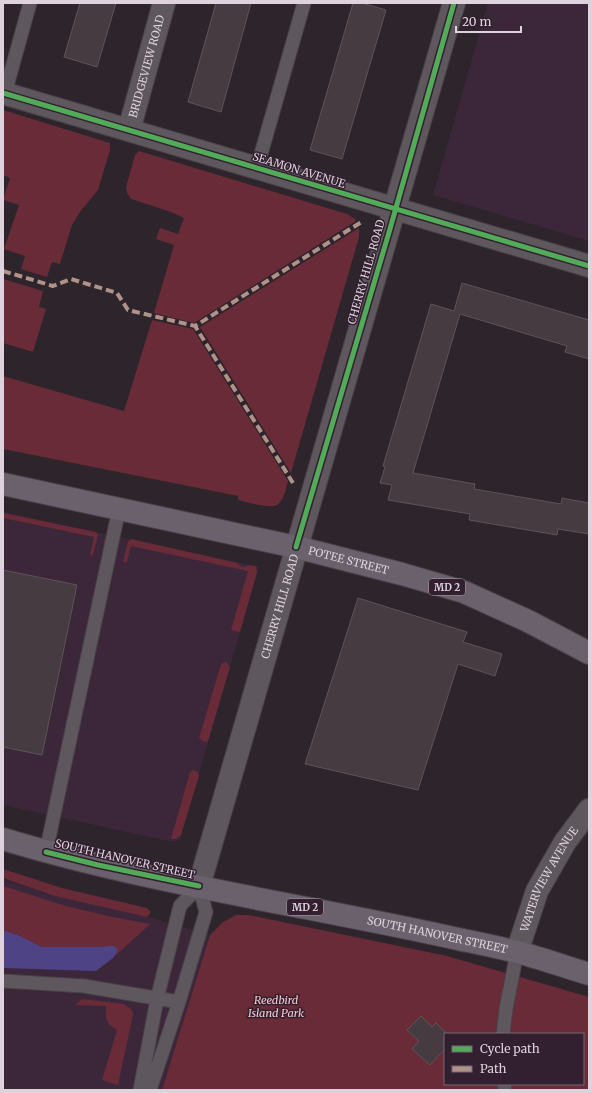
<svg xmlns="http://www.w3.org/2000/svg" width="592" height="1093" font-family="Merriweather,serif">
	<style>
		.built { fill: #3c273a }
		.green { fill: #682b37; fill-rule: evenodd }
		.water { fill: #4e4384 }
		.building { fill: #453b41; stroke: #5d5359 }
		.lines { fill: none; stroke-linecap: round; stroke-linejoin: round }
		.lane-casing { stroke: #4a4148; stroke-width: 15 }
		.street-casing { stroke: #4a4148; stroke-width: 24 }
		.secondary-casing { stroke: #4a4148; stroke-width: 24 }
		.primary-casing { stroke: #4a4148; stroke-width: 24 }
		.lane { stroke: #5e575d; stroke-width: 13 }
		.street { stroke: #5e575d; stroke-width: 22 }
		.secondary { stroke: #5e575d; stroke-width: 22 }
		.primary { stroke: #6b616d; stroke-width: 22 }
		.quiet { stroke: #af9288; stroke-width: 4; stroke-dasharray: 8 4; stroke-linecap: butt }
		.cycleway-casing { stroke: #322030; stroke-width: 8 }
		.cycleway { stroke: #51ab58; stroke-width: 5 }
		.labels { text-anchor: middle; stroke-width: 3; stroke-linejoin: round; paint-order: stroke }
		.shield { fill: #322030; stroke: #aa9da9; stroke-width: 1 }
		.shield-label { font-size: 10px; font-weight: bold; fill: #ded2dd }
		.street-label { font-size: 11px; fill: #ded2dd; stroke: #322030 }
		.park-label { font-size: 11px; font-style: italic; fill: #fcc9cf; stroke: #322030 }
	</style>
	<rect width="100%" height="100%" fill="#2e242c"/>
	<path class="built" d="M488 3H589V241L433 195Z
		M3 512 259 567 180 839 173 842 3 805Z
		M3 879 53 895 148 917 210 935 162 1090H3Z"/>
	<path class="green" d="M3 110 110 143V150L98 190 80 212 72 225 60 264 52 262 47 277 21 269 25 256 4 249 19 205 3 200 10 178 3 175Z
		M139 151 347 214 355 219 356 221 194 323 154 313 174 245 156 239 160 228 178 234 184 218 171 212 131 199 127 193 126 187 135 155Z
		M359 228V237L291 473 200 327Z
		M3 279 43 291 39 307 46 309 33 352 3 343Z
		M152 320 193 329 288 481C286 488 284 501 277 505 268 509 247 502 238 500V496L3 449V376L124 411Z
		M3 513 96 532 98 535 93 554 91 556 90 555 94 537 3 518Z
		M131 539 237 563C241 567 243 568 249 565L256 566 257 572 240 632 231 630 248 571 131 546 127 561 125 563 123 561 128 542Z
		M226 662 230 667 208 741 204 742 199 738 221 664Z
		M193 770 198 772 199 776 181 835 176 839H171L190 772Z
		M3 869 62 888 147 908 151 912 147 917 55 896 3 878Z
		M3 886 66 906 108 916 150 924 113 958 118 950 109 946 97 947H42L20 936 3 930Z
		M236 915H249L447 956 589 997V1090H162L210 935 223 922ZM445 1034H583V1084H445Z
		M82 999 124 1004 132 1010 133 1014 118 1085 102 1080 117 1030C105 1023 106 1019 106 1006L75 1005Z"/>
	<path class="water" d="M3 930 20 936 42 947H97L109 946H114L118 950 113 958 96 971 3 968Z"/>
	<path class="building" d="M80 3H116L97 67 64 57Z
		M216 3H251L221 112 188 102Z
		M353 3H362L386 10 342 159 310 150Z
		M462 283 589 320V359L565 352 567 346 460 314 413 473 475 484 474 489 561 504 562 498 589 503V534L558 529 557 535 469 520 470 514 388 500 392 485 380 483 385 467 383 466 431 304 454 311Z
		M3 570 77 585 42 755 3 747Z
		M358 598 467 632 463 642 502 654 495 676 458 664 418 790 305 764Z
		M421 1016 432 1027 436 1023 445 1032V1049L430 1065 412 1049 419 1041 407 1030Z"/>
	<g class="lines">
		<defs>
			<path id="lane" d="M5 93 30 3
				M257 168 304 3
				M46 852 119 509
				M3 981 84 986 179 1002
				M503 1034 506 1009 517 952
				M504 1084 505 1090
				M140 1090 157 999 180 906 199 886
				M150 1090 179 1002 206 912 199 886"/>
			<g id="street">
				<path d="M3 93 589 266"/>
				<path id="s1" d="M129 130 164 3"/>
			</g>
			<g id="secondary">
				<path id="s2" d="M199 886 454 3"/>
				<path id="s3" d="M517 952 537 891 565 842 589 810"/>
			</g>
			<g id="primary">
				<path id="s4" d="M3 484 296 547 402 574 464 592 528 621 589 653"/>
				<path id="s5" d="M3 839C152 884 306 905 458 939 477 943 497 947 517 952 541 958 565 967 589 974"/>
			</g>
		</defs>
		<use href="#lane" class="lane-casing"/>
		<use href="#street" class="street-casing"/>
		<use href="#secondary" class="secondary-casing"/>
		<use href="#primary" class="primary-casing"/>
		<use href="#lane" class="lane"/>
		<use href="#street" class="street"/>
		<use href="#secondary" class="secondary"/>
		<use href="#primary" class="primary"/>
		<path class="quiet" d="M3 271 53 286 71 279 117 293 128 310 195 326
			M293 483 195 326 363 221"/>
		<defs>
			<path id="cycleway" d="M3 93 589 266
				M296 547 390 229 454 3
				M46 852 98 865 199 886"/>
		</defs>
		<use href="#cycleway" class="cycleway-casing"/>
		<use href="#cycleway" class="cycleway"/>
	</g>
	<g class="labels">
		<g class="shield">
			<rect x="429" y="579" width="36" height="16" rx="3"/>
			<rect x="287" y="899" width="36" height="16" rx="3"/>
		</g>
		<g class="shield-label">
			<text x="447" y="591">MD 2</text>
			<text x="305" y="911">MD 2</text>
		</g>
		<g class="street-label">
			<text dy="4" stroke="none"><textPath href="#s1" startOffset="66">BRIDGEVIEW ROAD</textPath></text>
			<text transform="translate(299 170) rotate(17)" y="4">SEAMON AVENUE</text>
			<text transform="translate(366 272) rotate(-74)" y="4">CHERRY HILL ROAD</text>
			<text dy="4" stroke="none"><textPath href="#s4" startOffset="354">POTEE STREET</textPath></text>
			<text dy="4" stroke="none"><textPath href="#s2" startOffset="291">CHERRY HILL ROAD</textPath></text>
			<text transform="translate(125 859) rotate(13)" y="4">SOUTH HANOVER STREET</text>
			<text dy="4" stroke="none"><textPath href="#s3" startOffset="80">WATERVIEW AVENUE</textPath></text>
			<text dy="4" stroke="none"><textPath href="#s5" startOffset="445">SOUTH HANOVER STREET</textPath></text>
		</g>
		<g class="park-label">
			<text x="276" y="1004">Reedbird<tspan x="276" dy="13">Island Park</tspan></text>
		</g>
	</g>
	<rect width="592" height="1093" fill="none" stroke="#ded2dd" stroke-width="8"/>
	<rect x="444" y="1033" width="140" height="52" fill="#322030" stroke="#776775"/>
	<rect x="452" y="1046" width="20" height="6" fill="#51ab58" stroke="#776775"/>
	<text x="480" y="1053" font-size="12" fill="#ded2dd">Cycle path</text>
	<rect x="452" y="1066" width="20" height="6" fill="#af9288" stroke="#776775"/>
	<text x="480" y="1073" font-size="12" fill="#ded2dd">Path</text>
	<path d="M456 26v6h65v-6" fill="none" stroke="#ded2dd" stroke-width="2"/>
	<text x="462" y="26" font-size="12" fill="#ded2dd" stroke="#322030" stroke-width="3" paint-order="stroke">20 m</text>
</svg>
